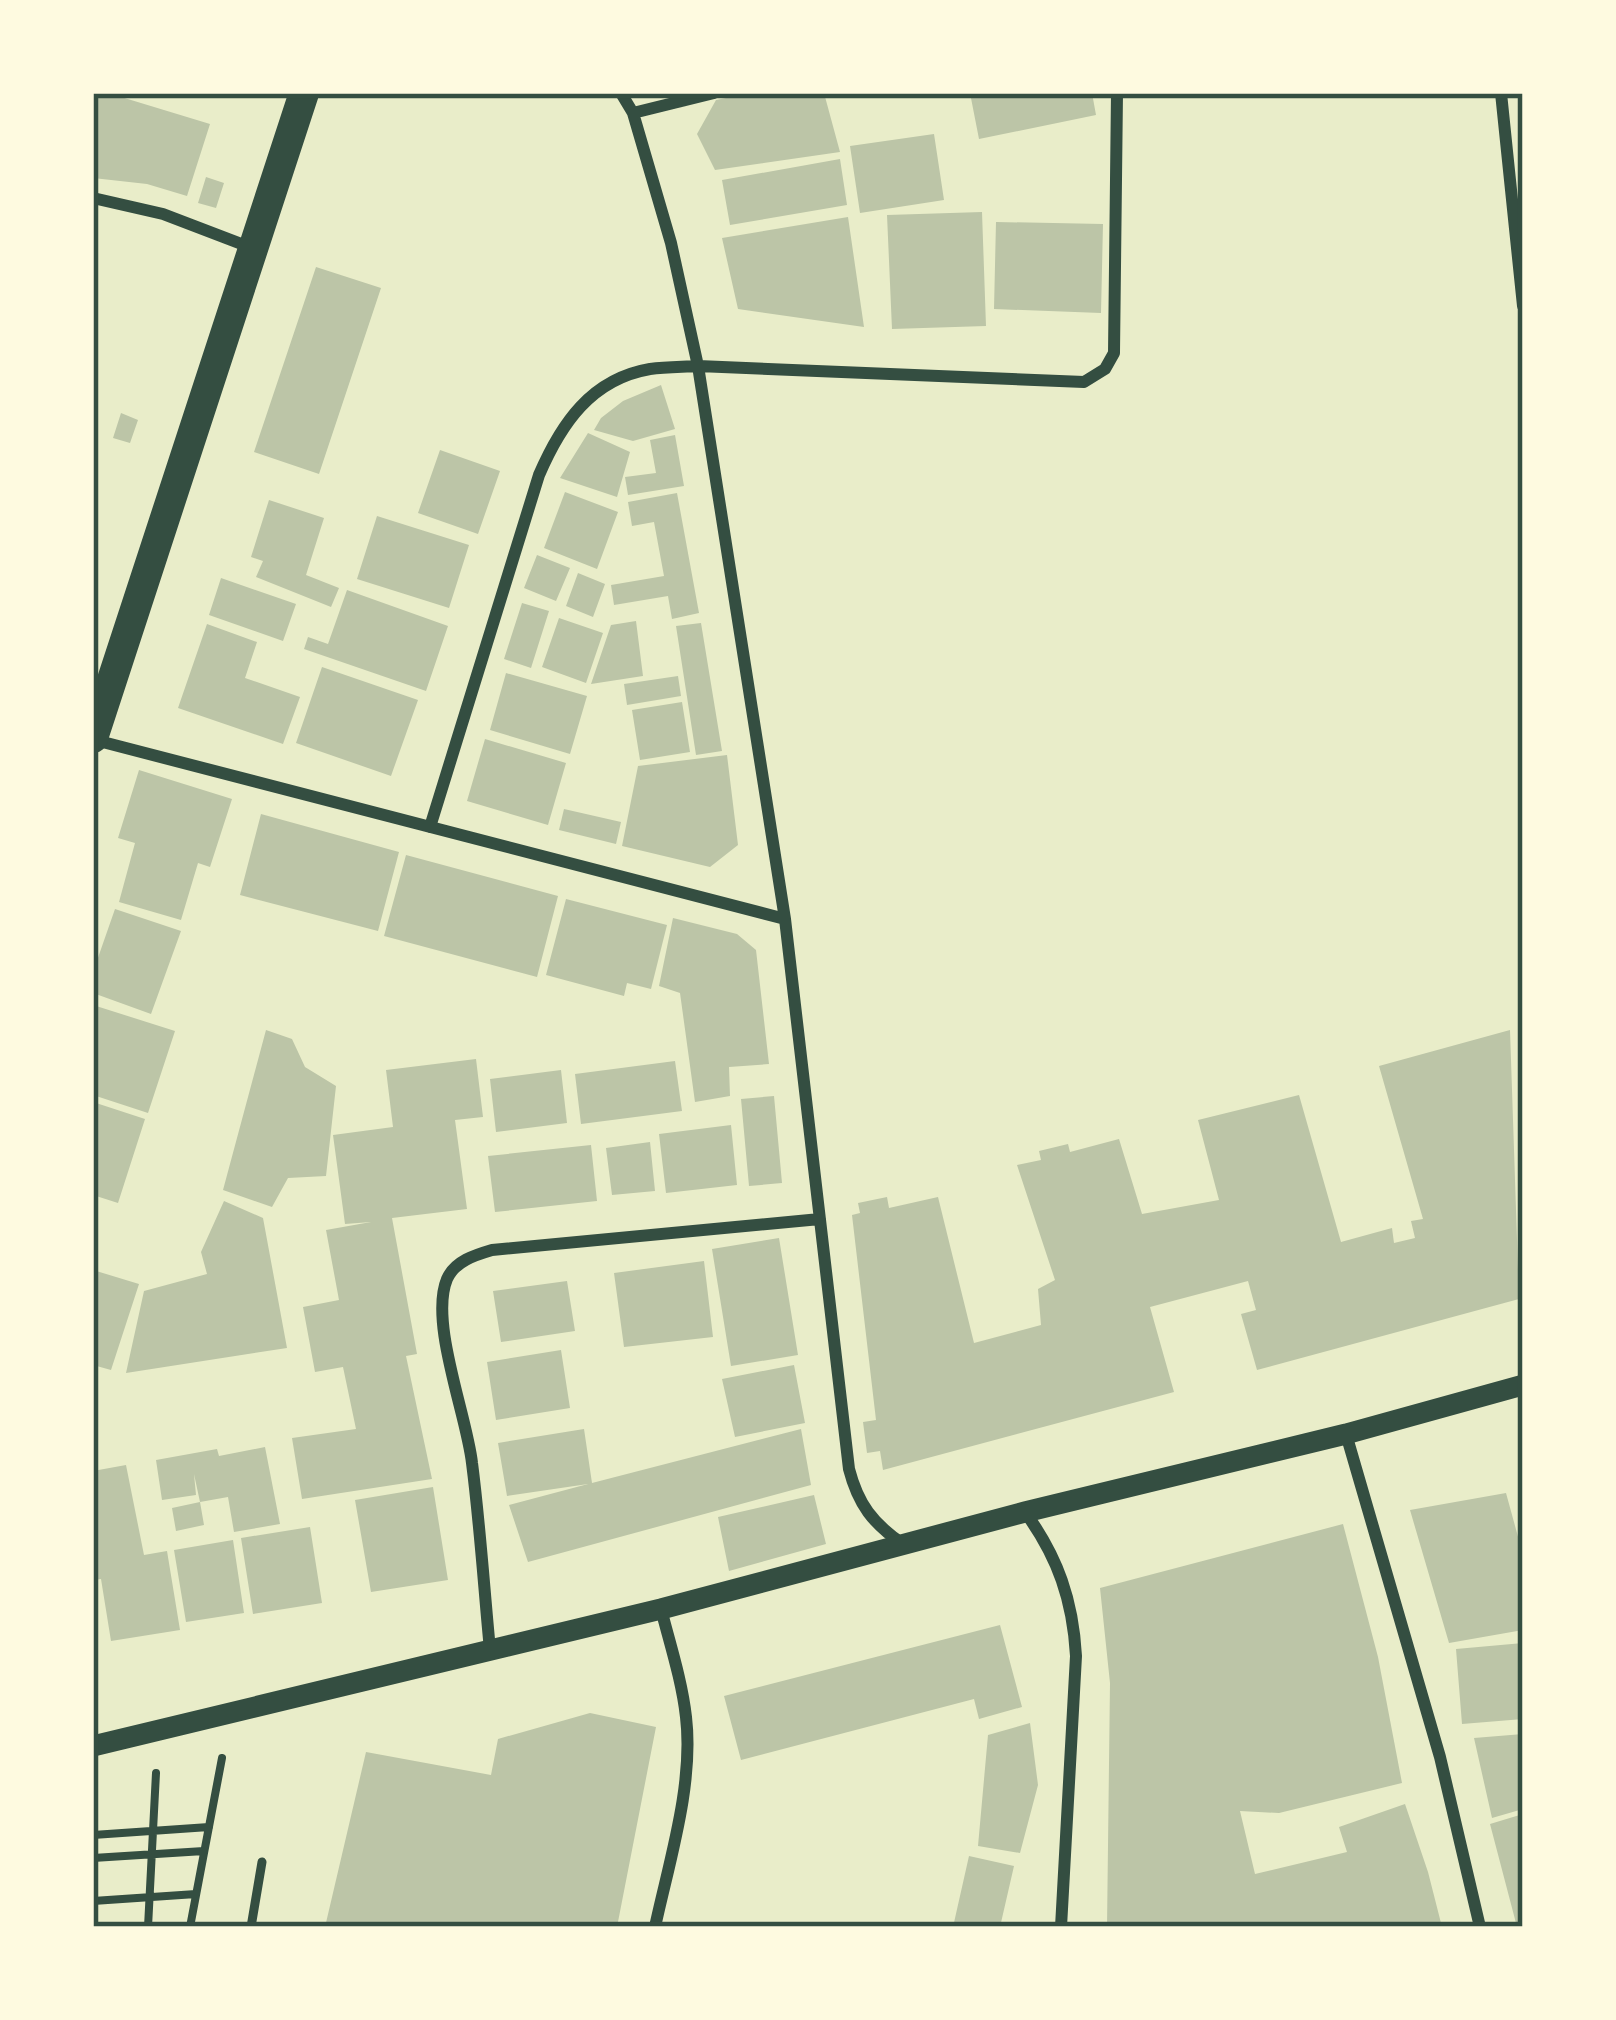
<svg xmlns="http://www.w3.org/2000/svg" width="1616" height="2020" font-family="'IBM Plex Sans',sans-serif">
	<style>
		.building { fill: #bcc5a7 }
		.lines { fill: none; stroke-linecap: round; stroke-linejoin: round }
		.path { stroke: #344e41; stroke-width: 8 }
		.service { stroke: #344e41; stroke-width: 9 }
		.minor { stroke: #344e41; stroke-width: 12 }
		.tertiary { stroke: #344e41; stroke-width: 21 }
		.primary { stroke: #344e41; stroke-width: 30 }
		.neatline { fill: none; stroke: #344e41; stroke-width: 4.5 }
	</style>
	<rect width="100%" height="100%" fill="#e9edc9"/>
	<path class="building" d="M93 93H108L210 124 187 196 147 184 93 178Z
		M751 93H824L840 152 715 170 697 134 716 100Z
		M970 93H1092L1096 115 979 139Z
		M934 134 944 200 860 213 850 146Z
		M840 159 847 205 730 225 722 180Z
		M206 177 224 183 216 208 198 203Z
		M982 212 986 326 892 329 887 215Z
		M848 217 864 327 738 309 722 238Z
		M996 222 1103 224 1101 313 994 309Z
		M316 267 381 288 319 474 254 452Z
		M661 385 675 429 633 441 594 430 601 418 623 401Z
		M121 413 138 420 130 443 113 438Z
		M588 433 630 452 617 497 560 478Z
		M675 435 684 486 628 495 625 477 656 473 650 440Z
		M440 450 500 471 478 534 418 513Z
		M565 492 618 512 597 569 544 548Z
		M677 493 699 613 672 619 668 596 614 605 611 585 664 576 654 522 632 526 628 502Z
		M269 500 324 518 306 575 339 588 331 607 256 577 263 561 251 557Z
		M377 516 469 545 449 608 357 579Z
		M537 555 570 568 556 601 524 588Z
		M578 573 605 584 593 617 566 606Z
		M221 578 296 604 283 641 209 615Z
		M347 590 448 626 426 691 304 649 308 637 328 644Z
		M522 603 549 611 531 668 504 659Z
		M559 618 603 633 586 683 542 667Z
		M636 621 643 676 591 684 611 625Z
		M701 623 722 751 696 755 676 626Z
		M207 624 257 642 245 678 300 697 283 744 178 708Z
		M322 667 418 700 391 776 296 743Z
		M506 673 587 696 570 754 490 730Z
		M678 676 681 696 627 705 624 684Z
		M682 702 690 752 640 760 632 710Z
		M485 739 566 763 548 825 467 801Z
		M727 755 738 845 710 867 622 846 638 766Z
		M139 770 232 799 210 867 198 863 181 920 119 902 135 843 118 838Z
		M564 809 621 822 616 844 559 830Z
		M261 814 399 852 378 931 240 895Z
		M406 855 558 896 537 977 384 936Z
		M566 899 667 925 651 989 627 983 624 996 546 975Z
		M115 909 181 931 151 1014 93 993V972Z
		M673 918 737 934 756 950 769 1064 729 1067 730 1096 695 1102 680 993 659 986Z
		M93 1005 175 1031 148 1113 93 1095Z
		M266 1030 292 1039 305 1067 336 1086 326 1176 288 1178 272 1207 223 1190Z
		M1510 1030 1519 1299 1257 1370 1241 1314 1256 1310 1248 1281 1150 1307 1174 1392 883 1470 880 1451 867 1453 863 1422 876 1420 852 1215 860 1213 858 1203 887 1197 889 1208 938 1197 974 1343 1041 1325 1038 1289 1055 1280 1017 1165 1041 1160 1039 1151 1068 1144 1070 1152 1119 1139 1142 1214 1219 1200 1198 1120 1299 1095 1341 1242 1392 1228 1394 1243 1415 1238 1411 1221 1423 1219 1379 1066Z
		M476 1059 483 1117 455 1120 467 1209 392 1218 417 1354 406 1356 432 1479 302 1499 292 1438 356 1429 343 1367 315 1372 303 1307 339 1300 326 1230 371 1222 345 1224 333 1135 393 1127 386 1070Z
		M675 1061 682 1111 581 1124 575 1074Z
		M561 1070 567 1123 496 1132 490 1079Z
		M774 1096 782 1183 749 1186 741 1099Z
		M93 1102 145 1119 118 1203 93 1195Z
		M731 1125 737 1185 666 1193 659 1134Z
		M650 1142 655 1191 612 1195 606 1148Z
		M591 1145 597 1201 495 1212 488 1156Z
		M224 1201 263 1218 287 1348 126 1373 144 1291 207 1274 201 1252Z
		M779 1238 798 1355 731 1366 712 1249Z
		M704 1261 713 1337 624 1347 614 1273Z
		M93 1270 139 1284 111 1370 93 1365Z
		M567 1281 575 1331 501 1342 493 1291Z
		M561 1350 570 1408 496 1420 487 1362Z
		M794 1365 805 1423 735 1437 722 1379Z
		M584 1429 592 1483 801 1429 811 1485 528 1562 509 1505 588 1484 507 1496 498 1443Z
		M265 1447 280 1524 234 1532 228 1497 200 1502 194 1474 196 1495 162 1500 156 1460 217 1449 219 1456Z
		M126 1465 144 1555 167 1551 180 1630 111 1641 101 1579 93 1580V1471Z
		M433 1487 448 1580 371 1592 355 1500Z
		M1506 1493 1523 1555V1630L1449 1643 1410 1510Z
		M814 1495 826 1544 729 1571 718 1517Z
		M200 1502 204 1525 176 1531 172 1508Z
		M1343 1524 1378 1657 1402 1783 1279 1813 1240 1811 1255 1874 1347 1852 1339 1827 1405 1804 1428 1872 1442 1927H1107L1110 1683 1100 1588Z
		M310 1527 322 1603 253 1614 241 1538Z
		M233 1540 244 1613 186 1622 174 1550Z
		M1000 1625 1022 1707 979 1719 974 1699 741 1760 724 1696Z
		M1523 1643V1719L1462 1724 1456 1649Z
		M590 1713 656 1727 617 1927H325L366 1752 491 1775 498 1739Z
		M1030 1723 1038 1785 1020 1853 978 1846 988 1735Z
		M1523 1734V1809L1492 1818 1474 1738Z
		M1523 1814V1927H1517L1490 1824Z
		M969 1856 1014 1866 1000 1927H953Z"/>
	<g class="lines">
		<path class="path" d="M93 1835 209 1827
			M93 1858 204 1851
			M93 1901 196 1894
			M148 1927 156 1773
			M190 1927 222 1758"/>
		<path class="service" d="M251 1927 262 1862"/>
		<path class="minor" d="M621 93 633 113 671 243 698 366 785 919 849 1469C858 1504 873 1524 903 1544
			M1501 93 1523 306
			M633 113 714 93
			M93 198 163 214 252 248
			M95 740 785 919
			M430 827 539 475C561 424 591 379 650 369 666 367 682 367 698 366L1084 382 1105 369 1114 353 1117 93
			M1346 1434 1440 1757 1480 1927
			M1025 1512C1058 1557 1073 1601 1076 1656L1061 1927
			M490 1650C484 1588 480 1525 472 1463 467 1416 429 1322 447 1279 455 1261 475 1255 492 1250L820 1219
			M655 1927C669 1862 694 1784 686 1717 682 1681 670 1644 661 1609"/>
		<path class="tertiary" d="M93 1746 661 1609 1025 1512 1346 1434 1523 1385"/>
		<path class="primary" d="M93 738 304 93"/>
	</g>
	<rect width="1616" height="2020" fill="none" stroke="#fefae0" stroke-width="192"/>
	<rect x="96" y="96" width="1424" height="1828" class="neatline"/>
</svg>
